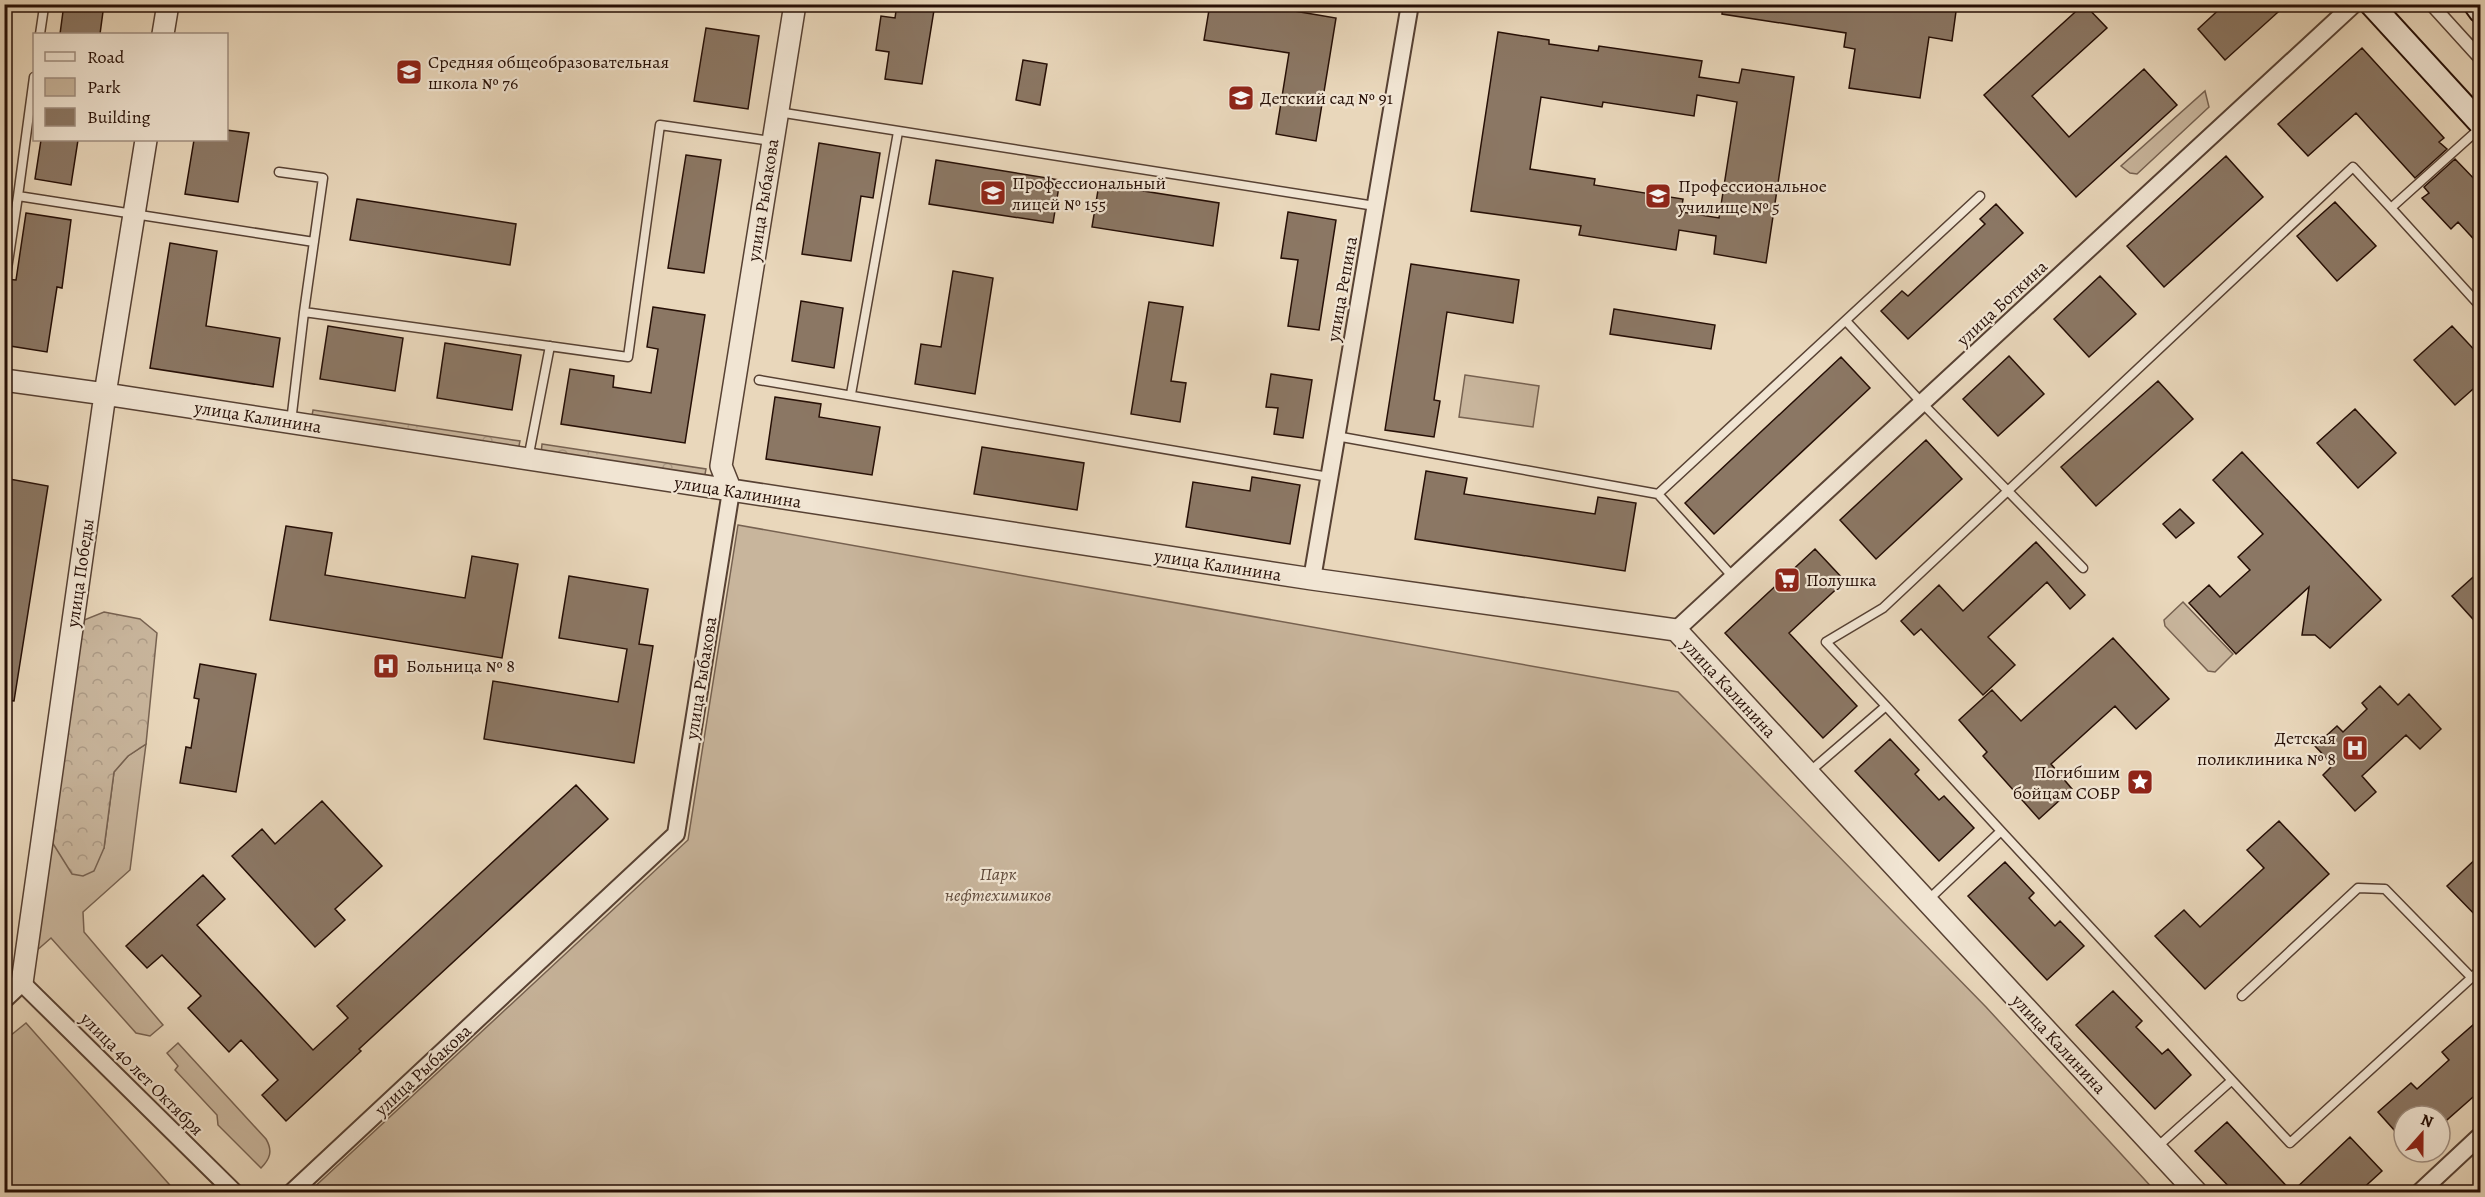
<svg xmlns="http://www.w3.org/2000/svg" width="2485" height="1197" font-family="Alegreya,serif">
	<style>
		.green { fill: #c8b59c; stroke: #776251; stroke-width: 1.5 }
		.forest { fill: url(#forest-crowns); stroke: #776251; stroke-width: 1.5 }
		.building { fill: #8b7764; stroke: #260f06; stroke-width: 1.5; fill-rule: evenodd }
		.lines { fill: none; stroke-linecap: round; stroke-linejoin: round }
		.service-casing { stroke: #574133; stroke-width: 11 }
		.pedestrian-casing { stroke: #574133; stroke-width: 15 }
		.minor-casing { stroke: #574133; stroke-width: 20 }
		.tertiary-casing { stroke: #574133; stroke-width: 24 }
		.secondary-casing { stroke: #260f06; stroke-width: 26 }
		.service { stroke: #f1e5d3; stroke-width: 8 }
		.pedestrian { stroke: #f1e5d3; stroke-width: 12 }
		.minor { stroke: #f1e5d3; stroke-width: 16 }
		.tertiary { stroke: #f1e5d3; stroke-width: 21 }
		.secondary { stroke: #f1e5d3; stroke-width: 22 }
		.labels { text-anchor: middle; stroke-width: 4.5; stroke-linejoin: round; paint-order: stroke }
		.poi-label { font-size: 18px; fill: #260f06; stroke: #f1e5d3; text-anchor: start }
		.street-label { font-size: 18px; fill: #260f06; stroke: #f1e5d3 }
		.park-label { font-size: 18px; font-style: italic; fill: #5f493a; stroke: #f1e5d3 }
	</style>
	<defs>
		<pattern id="forest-crowns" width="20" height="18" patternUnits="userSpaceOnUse" patternTransform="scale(1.5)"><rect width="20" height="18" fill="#c8b59c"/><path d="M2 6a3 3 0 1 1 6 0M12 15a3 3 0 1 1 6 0" fill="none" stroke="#ac9a85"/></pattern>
	</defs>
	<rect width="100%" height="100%" fill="#e9d7bb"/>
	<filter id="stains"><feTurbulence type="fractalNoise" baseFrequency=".00333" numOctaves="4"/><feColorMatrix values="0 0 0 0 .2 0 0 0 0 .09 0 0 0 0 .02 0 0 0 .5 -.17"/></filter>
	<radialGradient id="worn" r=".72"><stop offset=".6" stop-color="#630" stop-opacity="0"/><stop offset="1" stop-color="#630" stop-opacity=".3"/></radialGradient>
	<path class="green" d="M2205 91 2209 107 2137 174 2130 173 2121 166Z
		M1465 375 1539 386 1533 427 1459 417Z
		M738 525 1678 692 1986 1007 2156 1192H309L688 840Z
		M2183 602 2233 654 2215 672 2208 671 2165 626 2164 620Z
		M146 744 130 870 83 912 84 932 163 1025 150 1036 136 1033 51 938 35 952 47 834 104 848 114 772 128 756Z
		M26 1023 176 1192H5V1040Z
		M178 1043 266 1139C273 1151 270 1159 261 1168L218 1125 217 1115 175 1070 178 1066 167 1053Z"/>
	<path class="forest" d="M313 410 520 441 518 451 311 421Z
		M542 444 706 469 704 480 541 455Z
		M104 612 140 619 157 633 146 744 128 756 114 772 104 848 94 871 83 876 72 874 47 834 84 620Z"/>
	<path class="building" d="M64 4H104L100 34H60Z
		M897 4H935L922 84 885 79 889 52 876 50 881 16 895 18Z
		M1210 4H1253L1336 18 1316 141 1276 134 1289 53 1204 40Z
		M1723 4H1876L1906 9 1907 4H1957L1952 41 1929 37 1920 98 1849 88 1855 49 1844 47 1846 33 1722 14Z
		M2084 4 2107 28 2032 96 2069 137 2144 69 2177 105 2076 197 1984 95Z
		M2225 4H2287L2225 60 2198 29Z
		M706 28 759 36 748 109 694 101Z
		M1498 32 1549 40V44L1598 51 1599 46 1702 61 1699 77 1739 83 1742 69 1794 77 1766 263 1714 254 1716 236 1679 230 1676 250 1579 235 1581 226 1471 211ZM1697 95 1737 102 1719 218 1681 212 1683 199 1594 185 1595 179 1530 169 1541 97 1602 107 1603 102 1694 116Z
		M2362 48 2444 138 2439 142 2447 149 2415 178 2356 113 2308 156 2278 124Z
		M1023 60 1047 64 1040 105 1016 100Z
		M226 130 249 133 238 202 185 194 194 140H226Z
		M41 140H78L71 185 35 179Z
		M819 143 880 153 873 198 861 196 851 261 802 254Z
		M686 155 721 160 704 273 668 268Z
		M2226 156 2263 197 2164 287 2127 246Z
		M2455 159 2481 186V247L2458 222 2451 229 2422 198 2429 193 2424 187Z
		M936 160 1060 180 1053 223 929 204Z
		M1099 184 1219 203 1213 246 1092 227Z
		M357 199 516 224 510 265 350 240Z
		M2335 202 2376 246 2337 281 2297 236Z
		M1996 204 2023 233 1908 339 1881 311 1902 291 1908 296 1985 224 1980 219Z
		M1288 212 1336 220 1319 330 1288 326 1298 260 1281 258Z
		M26 213 71 220 62 288 57 287 47 352 4 345V279L16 280Z
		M170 243 217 251 206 326 280 338 273 387 150 368Z
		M1411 264 1519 280 1513 323 1447 312 1434 400 1440 401 1434 437 1385 430Z
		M953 271 993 278 975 394 915 384 921 344 941 347Z
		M2100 276 2136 314 2089 357 2054 319Z
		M801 301 843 308 834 368 792 361Z
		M1149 302 1183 307 1171 381 1186 383 1180 422 1131 414Z
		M653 307 705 315 685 443 561 424 570 369 614 376 613 387 651 393 658 349 647 347Z
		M1614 309 1715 325 1711 349 1610 334Z
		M328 326 403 338 395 391 320 379Z
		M2452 326 2481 357V382L2455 405 2414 360Z
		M445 343 521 355 512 410 437 398Z
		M2009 356 2044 394 1998 436 1963 399Z
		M1841 357 1870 388 1714 534 1685 503Z
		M1271 374 1312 380 1303 438 1274 434 1278 408 1266 407Z
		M2158 381 2193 419 2096 506 2061 467Z
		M775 397 821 404 819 417 880 427 872 475 766 459Z
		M2355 409 2396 453 2358 488 2317 443Z
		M1926 440 1962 479 1876 559 1840 520Z
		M982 447 1084 463 1077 510 974 494Z
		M2242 452 2381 600 2330 648 2315 635H2302L2309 587 2236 654 2189 603 2209 585 2220 597 2250 570 2238 557 2263 534 2213 480Z
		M1426 471 1467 478 1464 494 1595 514 1598 497 1636 503 1625 571 1415 539Z
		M1252 477 1300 485 1290 544 1186 527 1193 482 1250 491Z
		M4 478 48 486 14 701 4 700Z
		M2180 509 2194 523 2176 538 2163 524Z
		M286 526 332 533 325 575 465 598 472 556 518 564 502 658 270 620Z
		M2036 542 2085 595 2070 609 2047 582 1988 637 2015 665 1983 695 1921 629 1914 635 1901 621 1939 585 1963 611Z
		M1815 549 1845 581 1789 633 1857 706 1823 738 1725 633Z
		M2481 570V628L2452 596Z
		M569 576 648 589 639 644 653 646 634 763 484 739 493 681 618 702 627 649 559 638Z
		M2113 638 2169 699 2136 729 2115 706 2051 764 2072 789 2039 819 1983 756 1987 752 1959 720 1992 690 2021 721Z
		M200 664 256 674 236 792 180 783 186 747 191 748 199 699 194 698Z
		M2380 686 2398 705 2409 694 2441 729 2420 749 2406 735 2362 776 2376 792 2355 811 2323 775 2333 765 2315 746 2337 726 2343 732 2367 709 2362 703Z
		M1890 739 1919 770 1915 774 1939 800 1944 796 1974 828 1939 861 1855 771Z
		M576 785 608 819 359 1049 361 1051 286 1121 262 1095 278 1080 241 1040 229 1052 188 1008 201 996 162 955 147 968 126 946 203 875 225 899 197 925 313 1050 348 1018 337 1006Z
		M322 801 382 866 335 909 345 920 315 947 232 856 262 829 275 844Z
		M2279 821 2329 874 2205 989 2155 936 2184 910 2200 927 2264 868 2247 850Z
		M2481 854V921L2447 886Z
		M2005 862 2034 893 2029 898 2055 926 2060 921 2084 946 2047 980 1968 896Z
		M2113 991 2142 1021 2136 1027 2162 1054 2168 1049 2191 1075 2155 1109 2076 1025Z
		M2481 1018V1090L2440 1126V1116H2404V1141L2378 1112 2411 1083 2417 1089 2449 1060 2442 1052Z
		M2227 1122 2292 1192 2350 1137 2382 1171 2359 1192H2234L2195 1151Z"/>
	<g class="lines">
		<defs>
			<path id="service" d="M32 4 44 7 40 34
				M34 77 18 196 314 242
				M778 112 1375 206
				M279 172 323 178 304 312 628 357 660 125 771 141
				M2391 208 2480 306
				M4 269H7L18 196
				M1846 321 1922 403 2083 568
				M759 380 1329 477
				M851 394 898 132
				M291 422 304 312
				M1336 436 1658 494
				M528 459 550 346
				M1733 577 1658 494 1980 196
				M1886 706 1826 642 1883 608 2353 167 2391 208 2480 128
				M1808 773 1886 706 2001 831
				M1927 901 2001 831 2290 1143 2480 970
				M2242 996 2358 888 2385 889 2472 978
				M2156 1148 2231 1081"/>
			<path id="pedestrian" d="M2431 4 2480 58"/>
			<path id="minor" d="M1312 579 1410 4
				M1676 630 2354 4
				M4 1000 22 983 234 1192
				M292 1192 676 834 731 491
				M2420 1192 2480 1136"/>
			<path id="tertiary" d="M163 34 168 4
				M4 380 105 394 1312 579 1676 630 2196 1192
				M731 491 721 466 795 4
				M22 983 105 394 146 140"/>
			<path id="secondary" d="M2371 4 2480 123
				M2475 4 2480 11"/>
		</defs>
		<use href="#service" class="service-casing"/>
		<use href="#pedestrian" class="pedestrian-casing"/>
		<use href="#minor" class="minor-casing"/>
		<use href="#tertiary" class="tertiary-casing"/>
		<use href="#secondary" class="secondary-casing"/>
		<use href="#service" class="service"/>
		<use href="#pedestrian" class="pedestrian"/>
		<use href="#minor" class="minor"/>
		<use href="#tertiary" class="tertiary"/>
		<use href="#secondary" class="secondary"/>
	</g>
	<defs>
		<symbol id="school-square" viewBox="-11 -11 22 22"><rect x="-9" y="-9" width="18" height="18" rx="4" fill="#8f2418" stroke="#f1e5d3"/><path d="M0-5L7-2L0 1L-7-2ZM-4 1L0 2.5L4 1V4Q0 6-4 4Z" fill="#fff"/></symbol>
		<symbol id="university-square" viewBox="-11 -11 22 22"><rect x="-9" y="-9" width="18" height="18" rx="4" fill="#8f2418" stroke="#f1e5d3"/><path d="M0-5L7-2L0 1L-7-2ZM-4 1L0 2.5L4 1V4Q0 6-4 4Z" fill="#fff"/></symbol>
		<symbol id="supermarket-square" viewBox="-11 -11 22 22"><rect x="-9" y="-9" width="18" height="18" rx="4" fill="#8f2418" stroke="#f1e5d3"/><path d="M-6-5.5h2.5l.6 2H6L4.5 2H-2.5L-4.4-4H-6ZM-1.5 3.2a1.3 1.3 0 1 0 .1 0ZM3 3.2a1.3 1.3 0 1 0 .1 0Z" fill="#fff"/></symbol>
		<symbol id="hospital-square" viewBox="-11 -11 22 22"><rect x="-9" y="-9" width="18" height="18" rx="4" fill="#8f2418" stroke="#f1e5d3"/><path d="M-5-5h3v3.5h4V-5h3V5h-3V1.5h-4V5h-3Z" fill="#fff"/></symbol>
		<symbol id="sight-square" viewBox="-11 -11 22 22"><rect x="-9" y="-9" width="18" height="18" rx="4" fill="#8f2418" stroke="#f1e5d3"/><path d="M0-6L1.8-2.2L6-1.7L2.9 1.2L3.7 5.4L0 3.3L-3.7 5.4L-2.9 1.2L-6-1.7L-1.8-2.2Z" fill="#fff"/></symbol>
	</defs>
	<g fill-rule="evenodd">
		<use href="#school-square" x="394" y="57" width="30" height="30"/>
		<use href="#school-square" x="1226" y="83" width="30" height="30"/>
		<use href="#university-square" x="978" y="178" width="30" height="30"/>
		<use href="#university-square" x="1643" y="181" width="30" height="30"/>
		<use href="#supermarket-square" x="1772" y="565" width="30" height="30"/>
		<use href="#hospital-square" x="371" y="651" width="30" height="30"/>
		<use href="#hospital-square" x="2340" y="733" width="30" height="30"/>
		<use href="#sight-square" x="2125" y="767" width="30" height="30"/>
	</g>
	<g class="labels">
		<g class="poi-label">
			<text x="428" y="68">Средняя общеобразовательная<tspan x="428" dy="21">школа № 76</tspan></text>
			<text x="1260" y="104">Детский сад № 91</text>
			<text x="1012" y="189">Профессиональный<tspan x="1012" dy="21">лицей № 155</tspan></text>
			<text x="1678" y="192">Профессиональное<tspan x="1678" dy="21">училище № 5</tspan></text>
			<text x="1806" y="586">Полушка</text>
			<text x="406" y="672">Больница № 8</text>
			<text x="2336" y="744" text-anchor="end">Детская<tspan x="2336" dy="21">поликлиника № 8</tspan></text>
			<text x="2120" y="778" text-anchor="end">Погибшим<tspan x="2120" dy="21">бойцам СОБР</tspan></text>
		</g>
		<g class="street-label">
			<text transform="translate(763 200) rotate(-81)" y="6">улица Рыбакова</text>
			<text transform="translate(1342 289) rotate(-80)" y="6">улица Репина</text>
			<text transform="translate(2002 303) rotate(-43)" y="6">улица Боткина</text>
			<text transform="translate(258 417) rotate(9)" y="6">улица Калинина</text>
			<text transform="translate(738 492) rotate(9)" y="6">улица Калинина</text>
			<text transform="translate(1218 565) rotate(9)" y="6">улица Калинина</text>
			<text transform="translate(80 573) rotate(-82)" y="6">улица Победы</text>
			<text transform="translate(701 678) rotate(-81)" y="6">улица Рыбакова</text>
			<text transform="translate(1729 688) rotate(47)" y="6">улица Калинина</text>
			<text transform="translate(2059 1044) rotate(47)" y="6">улица Калинина</text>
			<text transform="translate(423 1070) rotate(-43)" y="6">улица Рыбакова</text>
			<text transform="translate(142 1074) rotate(45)" y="6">улица 40 лет Октября</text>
		</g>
		<g class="park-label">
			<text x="998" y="880">Парк<tspan x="998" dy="21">нефтехимиков</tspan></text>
		</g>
	</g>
	<rect width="2485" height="1197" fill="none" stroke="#e9d7bb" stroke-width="24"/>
	<rect x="6" y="6" width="2473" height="1185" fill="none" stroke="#260f06" stroke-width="3"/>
	<rect x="12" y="12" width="2461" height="1173" fill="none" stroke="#260f06" stroke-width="1.5"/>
	<rect x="33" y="33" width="195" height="108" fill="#f1e5d3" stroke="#a08f81" stroke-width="1.5"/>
	<rect x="45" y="52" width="30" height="9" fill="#f1e5d3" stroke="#a08f81" stroke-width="1.5"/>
	<text x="87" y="63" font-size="18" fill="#260f06">Road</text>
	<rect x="45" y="78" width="30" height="18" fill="#c8b59c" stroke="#a08f81" stroke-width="1.5"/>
	<text x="87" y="93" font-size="18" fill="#260f06">Park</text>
	<rect x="45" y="108" width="30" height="18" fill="#8b7764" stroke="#a08f81" stroke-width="1.5"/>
	<text x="87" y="123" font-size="18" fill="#260f06">Building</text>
	<g transform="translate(2422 1134) rotate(21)"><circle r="28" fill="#f1e5d3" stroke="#a08f81" stroke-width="1.5"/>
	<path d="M0-4.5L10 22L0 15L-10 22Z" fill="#8f2418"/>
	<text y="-9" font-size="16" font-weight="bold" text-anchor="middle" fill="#260f06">N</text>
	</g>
	<rect width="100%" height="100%" filter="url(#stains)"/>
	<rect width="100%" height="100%" fill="url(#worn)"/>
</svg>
